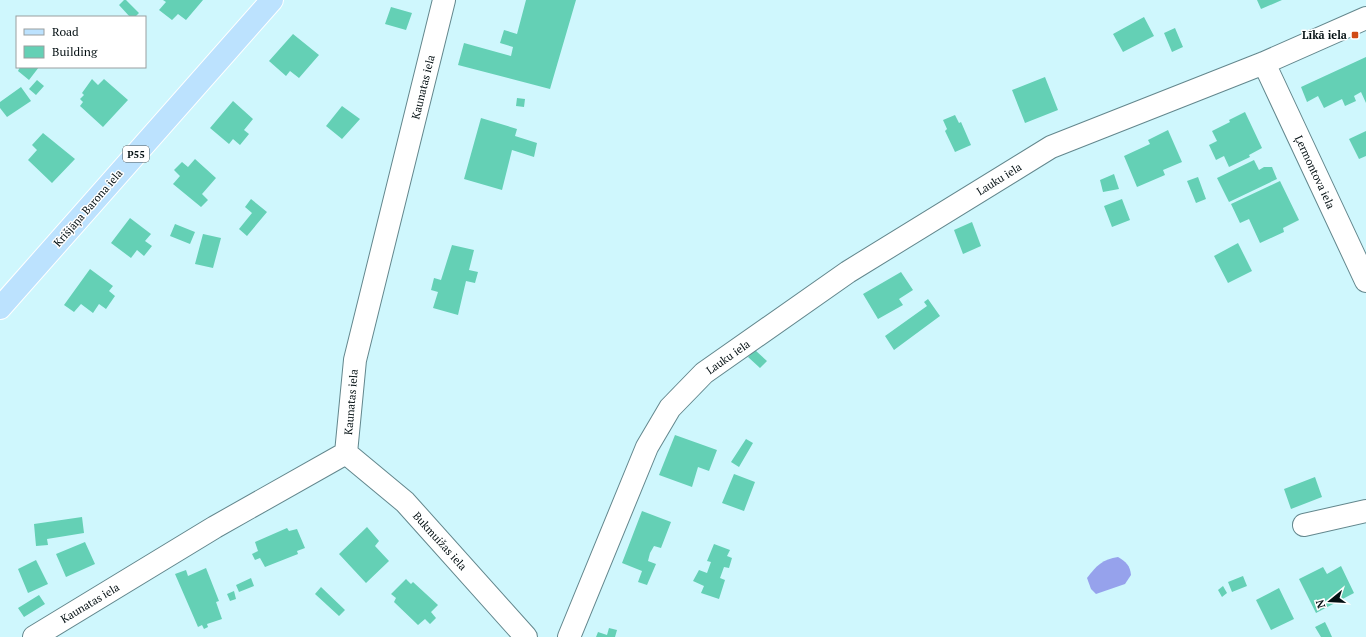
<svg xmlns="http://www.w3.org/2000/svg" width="1366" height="637" font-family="'PT Serif',serif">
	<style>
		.water { fill: #96a2ec }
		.building { fill: #64d0b5 }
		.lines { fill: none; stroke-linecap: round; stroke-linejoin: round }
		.minor-casing { stroke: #63878d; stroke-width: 24 }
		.major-casing { stroke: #fff; stroke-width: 24 }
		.minor { stroke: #fff; stroke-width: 22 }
		.major { stroke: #bce2fe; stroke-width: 22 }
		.poi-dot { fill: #d04a15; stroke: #fff; stroke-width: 1.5 }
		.labels { text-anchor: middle; stroke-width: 3; stroke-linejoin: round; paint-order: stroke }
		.shield { fill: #fff; stroke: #4f5759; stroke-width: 1 }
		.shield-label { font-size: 10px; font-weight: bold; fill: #030f12 }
		.poi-label { font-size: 11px; font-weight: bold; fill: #030f12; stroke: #fff; text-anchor: end }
		.street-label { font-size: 11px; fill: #030f12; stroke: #fff }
	</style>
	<rect width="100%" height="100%" fill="#cff7fd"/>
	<path class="water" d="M1118 557C1126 562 1130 565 1131 575L1125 584 1096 594 1091 589 1087 578C1096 566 1103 559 1118 557Z"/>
	<path class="building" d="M124 0H126L139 13 135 17H130L119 5Z
		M163 0H203L186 20 178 14 172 20 159 10 166 2Z
		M526 0H576L550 89 458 65 464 43 511 56 513 47 500 43 504 30 517 34Z
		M1257 0H1282L1261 9Z
		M391 7 412 13 406 30 385 24Z
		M1144 17 1154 36 1123 52 1113 34Z
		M1175 28 1183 47 1172 52 1164 33Z
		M293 34 319 55 299 78 290 71 286 76 269 61Z
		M1366 57V103L1361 92 1354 96 1356 101 1345 106 1342 99 1324 108 1318 96 1307 102 1301 87Z
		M20 67H39L29 80 18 71Z
		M1045 77 1058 110 1025 123 1012 90Z
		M92 79 98 85 104 79 128 100 103 127 80 106 83 102 80 99 84 95 82 93Z
		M37 80 44 86 36 95 29 89Z
		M21 87 31 101 7 117 0 108V102Z
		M517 98 525 99 524 107 516 106Z
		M233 101 253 119 244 130 249 134 240 145 233 139 229 144 210 128Z
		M342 106 360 119 342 139 326 126Z
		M1245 112 1262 148 1249 155 1250 157 1229 167 1224 156 1216 160 1209 145 1217 141 1212 131 1230 122 1229 120Z
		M955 115 959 123 961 122 971 145 955 152 945 131 947 129 943 120Z
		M481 118 517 129 515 136 537 143 534 157 512 150 502 190 464 179Z
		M1168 130 1182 162 1163 170 1165 175 1137 187 1124 156 1150 144 1148 140Z
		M1366 131V156L1359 159 1349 139Z
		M43 133 75 159 52 183 28 160 37 150 32 145Z
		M195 159 216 178 202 194 208 200 201 207 173 184 180 176 174 170 182 162 188 167Z
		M1254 160 1259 170 1264 167H1272L1277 179 1229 202 1217 178Z
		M1114 174 1119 189 1103 192 1100 180Z
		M1198 177 1206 199 1196 203 1187 181Z
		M1280 181 1299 220 1283 228 1284 232 1260 243 1249 219 1240 223 1231 204Z
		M251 199 267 212 247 236 239 229 252 213 245 207Z
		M1122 199 1130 220 1112 227 1104 206Z
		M130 218 151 234 145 241 152 246 144 256 137 250 131 258 111 243Z
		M972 222 981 246 963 254 954 230Z
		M175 224 195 232 190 244 170 236Z
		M203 234 221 238 213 268 195 264Z
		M1238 243 1252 271 1228 283 1214 256Z
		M452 245 474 250 469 270 478 272 475 283 466 281 458 315 433 308 438 292 431 290 434 278 441 280Z
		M90 269 113 286 109 291 115 296 106 309 99 304 93 313 81 304 74 312 64 305Z
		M901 272 913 290 899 299 903 305 878 319 863 294Z
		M928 299 940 316 894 350 885 336 927 306 924 302Z
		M755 350 767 361 760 368 748 357Z
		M675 435 717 450 709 471 698 467 692 487 659 475Z
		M746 439 753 443 739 467 731 462Z
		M734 474 755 482 744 511 722 503Z
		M1315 477 1322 497 1291 509 1284 489Z
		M642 511 671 522 661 548 654 546 650 553 648 561 656 564 647 585 638 582 642 571 622 563Z
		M82 517 84 533 47 539 48 545 36 546 34 524Z
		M367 527 379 541 375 546 389 561 366 583 339 554Z
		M287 528 289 531 297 529 305 548 297 551 298 554 265 567 260 558 255 560 252 554 258 551 255 542Z
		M85 542 95 564 66 577 56 554Z
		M714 544 730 550 727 556 732 558 729 568 724 567 720 578 725 580 719 599 701 593 704 586 693 581 699 570 707 573 711 562 707 561Z
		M36 560 48 584 28 593 18 569Z
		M1341 566 1354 593 1316 613 1299 579 1323 567 1327 574Z
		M206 568 219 601 216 602 222 619 207 624 208 627 204 629 202 625 198 627 175 574 186 570 188 576Z
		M1243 576 1247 586 1232 592 1228 582Z
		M251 578 254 586 239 592 236 585Z
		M406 579 411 584 413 582 438 605 431 612 436 618 430 624 425 619 418 625 394 602 396 598 391 594Z
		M1223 586 1227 593 1222 597 1218 590Z
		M321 587 345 610 339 616 315 594Z
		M1279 588 1294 619 1271 630 1256 600Z
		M234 591 236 599 230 601 227 594Z
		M39 595 45 604 24 617 18 608Z
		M1325 622 1328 628 1332 637H1321L1315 627Z
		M609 628 617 630 615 637H596L598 632 607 635Z"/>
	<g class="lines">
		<defs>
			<path id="minor" d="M1264 63 1366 281
				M346 453 405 502 526 637
				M1304 525 1366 511
				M34 637 215 527 346 453 355 360 444 0
				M569 637 647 447 670 408 704 373 848 272 1051 147 1264 63 1366 18"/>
			<path id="major" d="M0 308 272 0"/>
		</defs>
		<use href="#minor" class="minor-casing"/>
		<use href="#major" class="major-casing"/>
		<use href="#minor" class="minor"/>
		<use href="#major" class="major"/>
	</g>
	<rect class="poi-dot" x="1351" y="31" width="8" height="8" rx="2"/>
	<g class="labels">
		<rect class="shield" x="123" y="146" width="26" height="16" rx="3"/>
		<g class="shield-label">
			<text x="136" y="158">P55</text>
		</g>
		<g class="poi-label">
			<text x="1347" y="39">Līkā iela</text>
		</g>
		<g class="street-label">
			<text transform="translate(423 87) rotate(-76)" y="4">Kaunatas iela</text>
			<text transform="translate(1315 172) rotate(65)" y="4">Ļermontova iela</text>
			<text transform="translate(999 179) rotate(-32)" y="4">Lauku iela</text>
			<text transform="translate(88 208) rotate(-49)" y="4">Krišjāņa Barona iela</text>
			<text transform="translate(728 357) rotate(-35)" y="4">Lauku iela</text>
			<text transform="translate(351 402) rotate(-85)" y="4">Kaunatas iela</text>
			<text transform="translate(440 541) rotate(48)" y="4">Bukmuižas iela</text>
			<text transform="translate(90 603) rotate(-31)" y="4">Kaunatas iela</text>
		</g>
	</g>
	<rect x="16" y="16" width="130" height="52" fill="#ffffff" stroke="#9a9fa0"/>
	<rect x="24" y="29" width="20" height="6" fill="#bce2fe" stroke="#9a9fa0"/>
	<text x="52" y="36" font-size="12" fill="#030f12">Road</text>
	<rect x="24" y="46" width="20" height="12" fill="#64d0b5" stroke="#9a9fa0"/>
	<text x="52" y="56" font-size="12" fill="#030f12">Building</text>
	<g transform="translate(1330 601) rotate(252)" stroke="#ffffff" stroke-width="3" paint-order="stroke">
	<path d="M0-3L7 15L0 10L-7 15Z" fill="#030f12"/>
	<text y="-6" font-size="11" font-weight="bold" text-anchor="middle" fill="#030f12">N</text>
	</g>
</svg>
